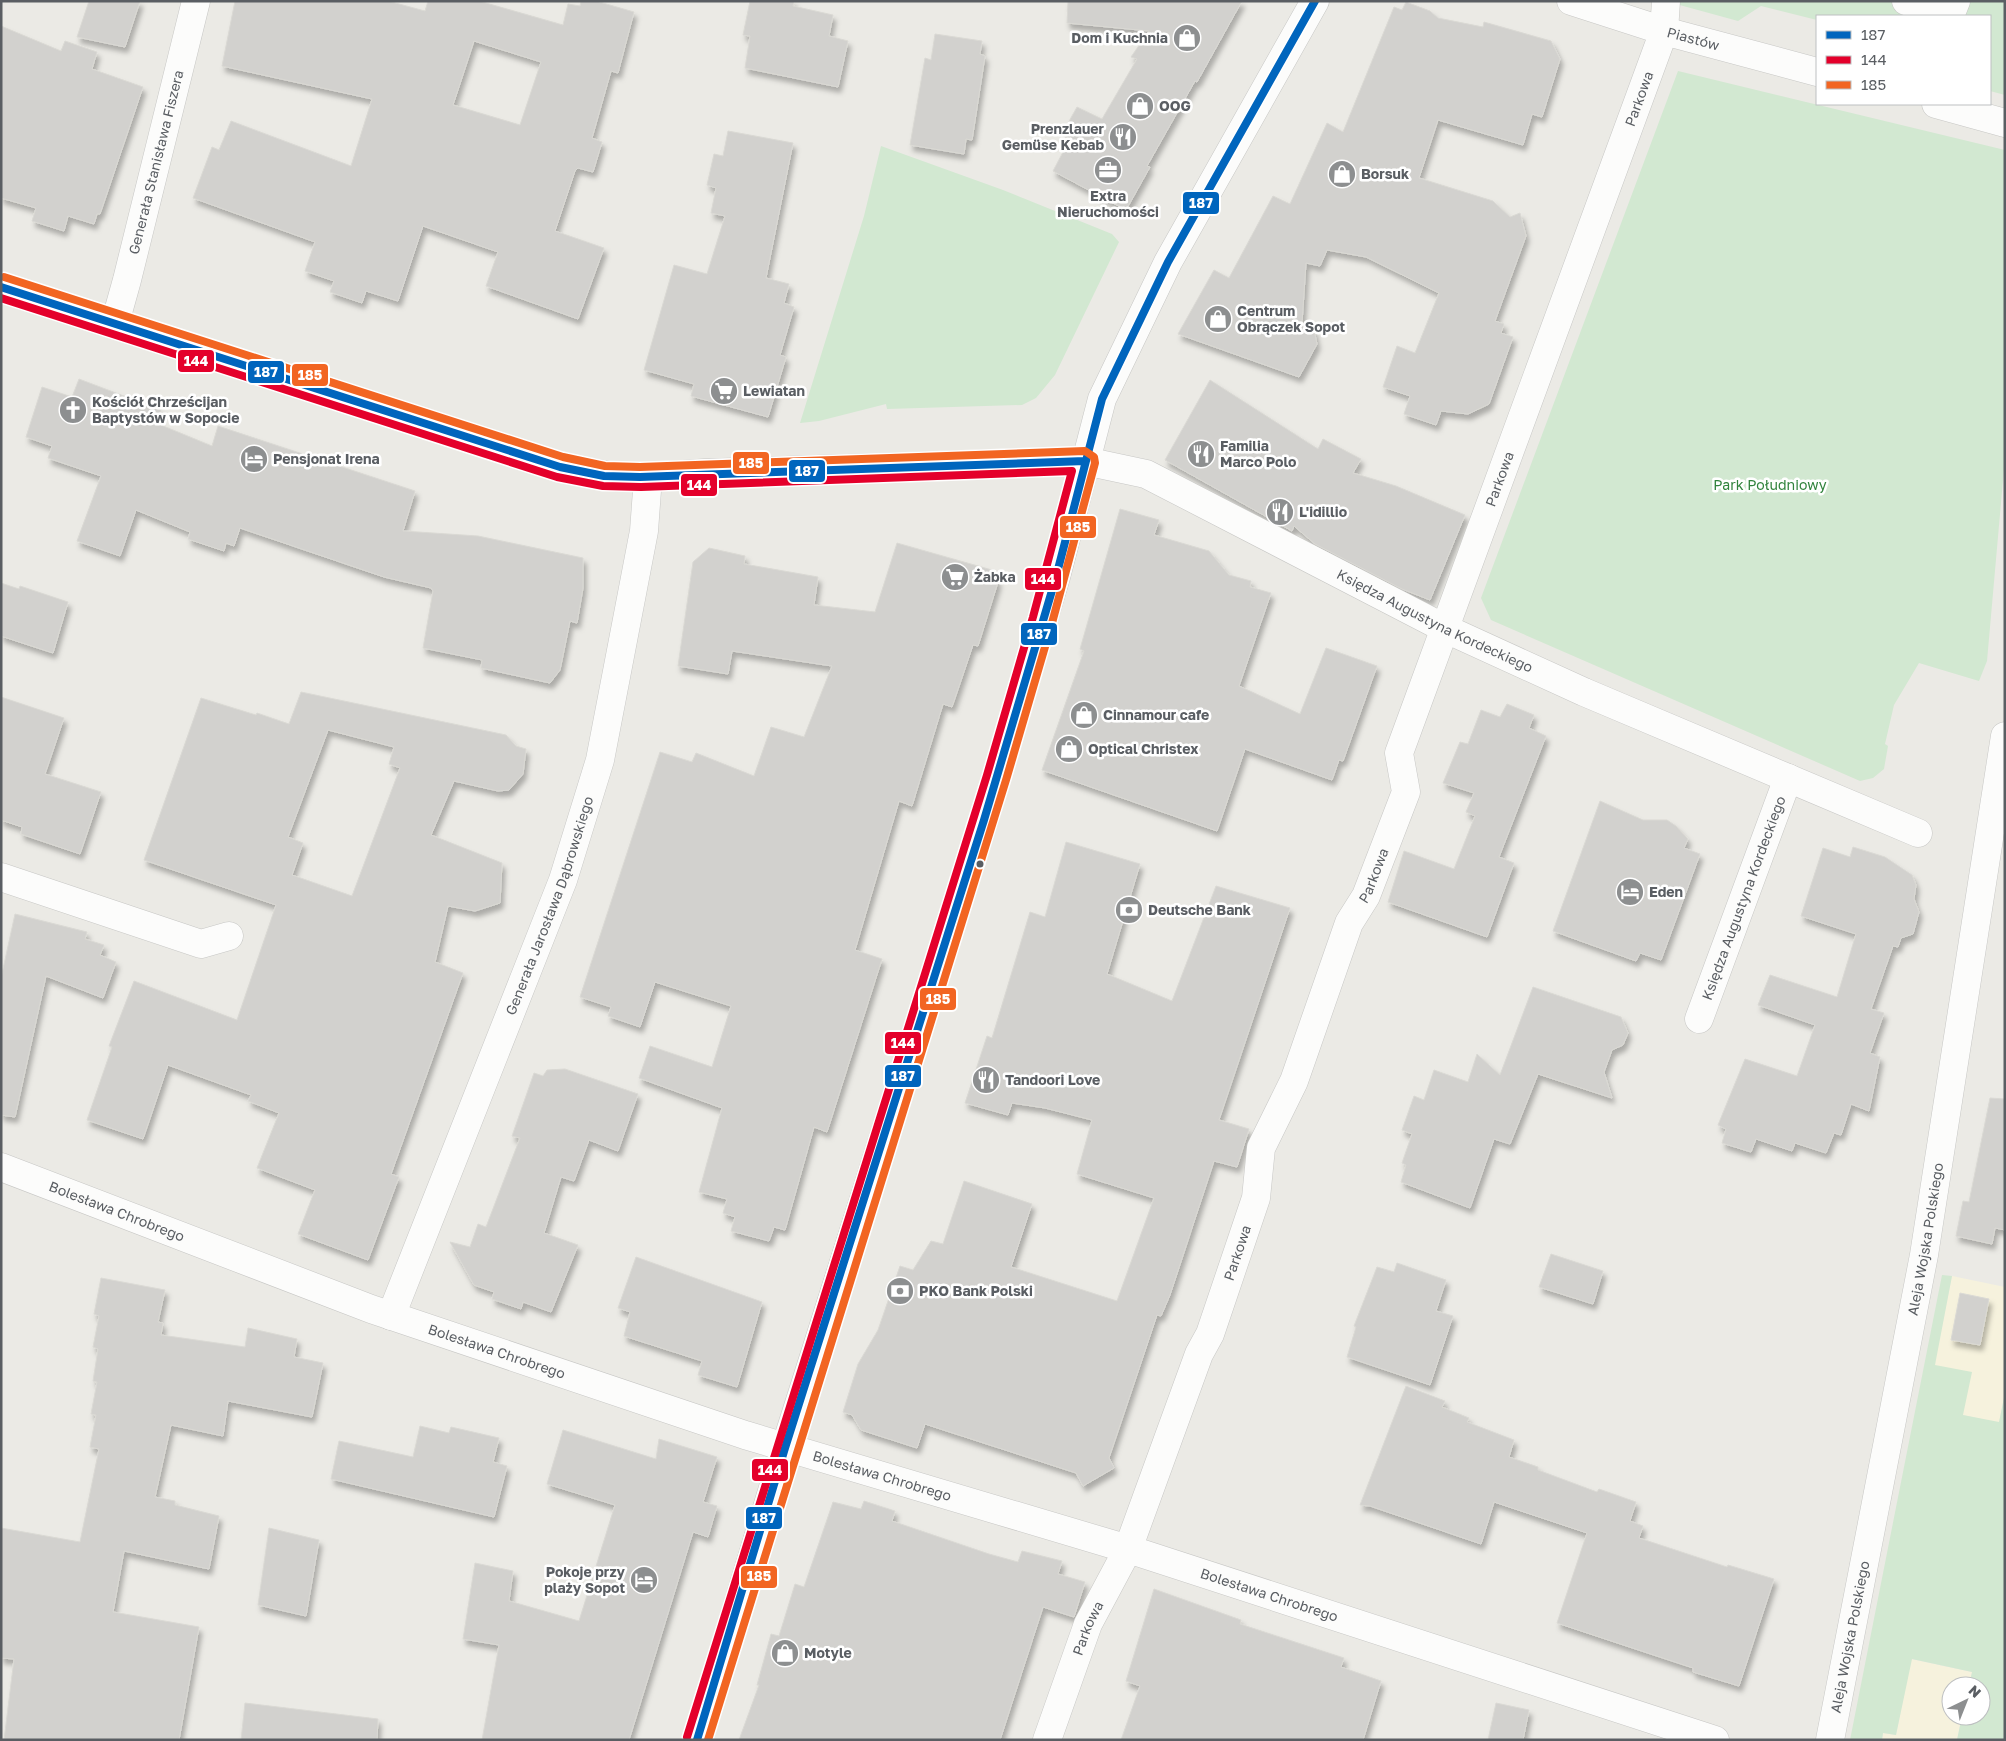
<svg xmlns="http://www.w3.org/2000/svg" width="2006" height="1741" font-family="'Golos Text',sans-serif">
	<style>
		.commercial { fill: #f6f2dd }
		.green { fill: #d2e8d1 }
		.building { fill: #d2d1ce; stroke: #dad9d4; fill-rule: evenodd; filter: url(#shadow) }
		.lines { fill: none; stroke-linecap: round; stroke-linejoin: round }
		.minor-casing { stroke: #c7c7c5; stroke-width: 29 }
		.minor { stroke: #fcfcfb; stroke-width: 28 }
		.bus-1-casing { stroke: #fff; stroke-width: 11 }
		.bus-2-casing { stroke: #fff; stroke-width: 11 }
		.bus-3-casing { stroke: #fff; stroke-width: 11 }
		.bus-1 { stroke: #0065bd; stroke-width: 8 }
		.bus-2 { stroke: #e4002b; stroke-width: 8 }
		.bus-3 { stroke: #f26522; stroke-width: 8 }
		.bus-dot { fill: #5a5e63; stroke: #fff; stroke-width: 2 }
		.labels { text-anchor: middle; stroke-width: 5; stroke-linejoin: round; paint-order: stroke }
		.poi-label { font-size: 14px; font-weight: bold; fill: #5a5e63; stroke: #fff; text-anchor: start }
		.street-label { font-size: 14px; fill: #5a5e63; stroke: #fff }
		.park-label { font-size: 14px; fill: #31833d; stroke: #fff }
		.line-badge { stroke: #fff; stroke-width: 2 }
		.badge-label { font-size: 14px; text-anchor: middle; font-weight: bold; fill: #fff }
	</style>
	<defs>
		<filter id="shadow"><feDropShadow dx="3" dy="5.5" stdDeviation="2.5" flood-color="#0004"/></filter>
	</defs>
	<rect width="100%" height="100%" fill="#ebeae5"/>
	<path class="commercial" d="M1952 1276 2005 1287V1393L1999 1423 1963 1415 1934 1365Z
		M1911 1659 1972 1672 1969 1686H1951V1716H1962L1957 1740H1882L1883 1733 1896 1735Z"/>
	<path class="green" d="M1665 1H2005V95L1990 91V16H1817V20L1761 6 1738 21Z
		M1678 71 2005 150 2004 469 1987 661 1979 681 1919 663 1894 705 1885 744 1888 746 1884 769 1873 778 1860 781 1491 620 1481 598Z
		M881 146 1003 190 1112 234 1119 242 1055 375 1036 398 1022 405 887 409 886 404 819 421 800 423 864 216Z
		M1942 1275 1952 1276 1935 1365 1972 1372 1963 1415 1999 1422 2005 1393V1740H1957L1962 1716H1981V1686H1969L1972 1672 1912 1659 1896 1735 1883 1733 1882 1740H1850Z"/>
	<path class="building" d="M89 1H140L125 47 77 37Z
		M235 1H388L425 11 428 1H479L563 25 568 4 580 6 581 1H596L634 12 618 73 611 71 592 138 602 142 593 172 578 168 575 171 555 231 604 248 578 319 486 286 498 252 423 226 398 301 366 291 362 303 330 292 334 281 305 271 315 242 193 198 212 147 219 150 231 121 351 166 372 99 222 66ZM474 41 541 62 520 125 453 105Z
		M750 1H794L793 6 833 15 829 36 848 41 838 87 745 68 750 36 743 35Z
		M1068 1H1242L1197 82 1195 81 1147 166 1150 167 1126 210 1053 171 1071 137 1063 132 1077 107 1102 119 1137 59 1131 57 1149 31 1067 23Z
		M1406 2 1430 11 1438 18 1483 27 1484 22 1551 41 1560 59 1542 117 1532 114 1523 145 1438 120 1419 178 1493 201 1510 217 1520 213 1526 236 1495 321 1504 324 1501 333 1513 337 1489 404 1468 414 1441 411 1436 425 1404 414 1410 396 1383 387 1397 346 1415 353 1439 293 1366 257 1327 250 1320 266 1306 263 1302 323 1314 330 1317 344 1299 377 1178 334 1214 270 1229 278 1273 196 1290 204 1327 123 1343 132 1394 7 1402 10Z
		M1 26 61 51 65 41 97 52 92 69 143 87 100 214H97L94 224 68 216 64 231 32 221 36 208 1 198Z
		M935 34 982 41 980 54 985 56 972 140 966 139 964 154 910 145 925 58 931 60Z
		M728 131 793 143 766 278 789 284 784 303 794 307 780 355 786 357 768 417 691 396 694 384 644 370 674 265 707 274 725 216 711 213 716 188 707 185 714 154 723 156Z
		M79 379 161 410 156 423 212 446 218 426 415 491 403 531 478 536 583 558V588L577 623 570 621 560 670 550 683 481 668 482 660 423 648 433 591 431 588 384 577 240 528 234 546 226 543 224 551 188 539 190 532 136 510 120 556 77 541 101 476 48 458 52 446 26 437 42 387 72 397Z
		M1210 380 1318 449 1323 439 1361 459 1353 473 1396 486 1465 515 1430 600 1402 589 1315 544 1294 526 1292 531 1165 460Z
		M1120 509 1159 520 1154 535 1209 551 1229 575 1251 581 1250 587 1271 593 1239 686 1300 714 1326 648 1377 666 1343 761 1339 760 1332 780 1245 749 1217 831 1042 770 1084 651 1080 649Z
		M897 543 992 570 998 582 978 646 973 645 952 707 943 704 912 806 899 801 855 950 882 959 827 1132 814 1127 785 1230 774 1227 769 1241 731 1231 735 1217 723 1213 727 1199 699 1192 722 1108 639 1078 650 1046 712 1067 731 1006 655 982 640 1027 608 1016 611 1007 580 997 660 752 692 762 696 753 754 776 771 727 804 737 832 666 732 651 728 674 678 666 693 562 709 548 745 556 744 564 818 577 814 605 875 612Z
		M1 583 19 589 20 586 68 602 53 653 1 636Z
		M301 692 506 735 516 746 526 749 523 774 509 790 498 791 454 781 431 835 502 863 500 903 475 911 448 906 435 962 463 973 391 1174 399 1177 368 1260 298 1234 315 1190 257 1168 279 1113 248 1101 251 1095 168 1065 143 1139 87 1120 112 1047 109 1046 134 981 237 1020 276 905 144 860 201 698 256 715 257 713 289 724ZM328 730 394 747 389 764 400 768 352 896 292 875 303 843 288 837Z
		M1 697 64 718 45 774 101 792 80 854 21 834 22 827 1 820Z
		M1507 704 1534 715 1529 728 1546 736 1499 857 1514 863 1487 937 1388 902 1404 851 1454 869 1475 816 1466 812 1474 793 1443 783 1460 742 1468 744 1481 710 1500 717Z
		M1600 801 1643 820H1667L1676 826 1688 839 1684 848 1700 854 1661 960 1640 953 1636 961 1553 931Z
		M1066 842 1140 864 1107 974 1172 1001 1216 886 1290 908 1219 1120 1249 1129 1237 1167 1214 1161 1170 1295 1161 1316 1157 1315 1109 1458 1114 1468 1083 1486 1076 1473 925 1424 917 1448 861 1430 852 1415 843 1412 858 1364 878 1330 900 1266 913 1270 931 1241 943 1244 964 1181 1032 1204 1011 1267 1117 1301 1154 1198 1077 1174 1092 1120 1045 1108 1012 1103 1008 1115 965 1103 987 1036 992 1038 1030 912 1045 917Z
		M1853 847 1885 857 1912 875 1916 885 1914 899 1919 912 1913 934 1901 938 1898 947 1893 946 1871 1009 1884 1013 1870 1053 1880 1057 1869 1111 1851 1104 1841 1135 1834 1133 1826 1153 1795 1143 1792 1151 1756 1139 1751 1152 1722 1143 1726 1129 1718 1125 1745 1059 1797 1076 1815 1025 1758 1005 1770 975 1837 997 1856 934 1801 916 1823 848 1850 857Z
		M15 914 87 932 85 939 104 945 100 955 116 962 103 998 46 976 15 1117 1 1115V978Z
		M1533 987 1621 1017 1628 1033 1623 1045 1612 1050 1604 1072 1612 1098 1538 1074 1510 1144 1494 1139 1470 1208 1401 1182 1406 1165 1402 1163 1412 1134 1402 1130 1414 1096 1424 1100 1434 1070 1468 1082 1477 1054 1500 1075Z
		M565 1069 638 1094 618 1151 589 1140 574 1181 561 1177 544 1233 578 1245 551 1312 523 1302 521 1309 492 1299 494 1292 474 1285 450 1242 470 1247 478 1224 486 1227 520 1138 512 1136 534 1073 543 1076 547 1070Z
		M1990 1098 2005 1099V1230L1995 1228 1992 1244 1956 1236 1963 1201 1969 1202Z
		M1551 1254 1603 1271 1593 1304 1539 1287Z
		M636 1257 762 1302 737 1387 698 1375 702 1361 624 1336 630 1312 618 1308Z
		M1397 1263 1446 1280 1436 1311 1453 1316 1430 1385 1347 1357 1356 1327 1354 1326 1377 1267 1394 1272Z
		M101 1278 165 1290 158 1322 163 1323 161 1335 245 1347 248 1328 297 1339 294 1357 323 1363 312 1417 228 1401 223 1436 171 1425 155 1497 175 1501V1505L219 1516 209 1569 124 1551 113 1612 199 1627 179 1740H4L14 1659 1 1658V1528L80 1542 99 1449 90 1447 96 1415 91 1414 97 1382 93 1381 98 1349 93 1347 99 1316 94 1314Z
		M1960 1293 1989 1299 1980 1345 1951 1340Z
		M1406 1386 1445 1401 1442 1407 1469 1418 1467 1422 1514 1440 1509 1457 1538 1467V1470L1597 1492 1599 1489 1636 1502 1630 1521 1643 1526 1639 1538 1727 1567 1728 1565 1774 1579 1739 1686 1693 1672V1668L1557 1623 1587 1533 1494 1502 1481 1544 1370 1506 1360 1505Z
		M420 1426 449 1433 451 1427 499 1438 493 1462 507 1466 494 1517 331 1479 339 1441 413 1457Z
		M563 1430 656 1459 659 1439 717 1457 703 1502 717 1506 708 1537 693 1532 629 1740H482L499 1645 463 1639 475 1563 513 1571 509 1601 579 1621 615 1505 547 1484Z
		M864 1501 895 1511 892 1521 989 1554 1018 1562 1022 1551 1062 1561 1058 1574 1085 1582 1074 1617 1043 1607 1000 1740H739L759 1685H757L771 1634 779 1636 795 1584 804 1587 833 1502 861 1509Z
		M269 1528 319 1540 306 1616 258 1605Z
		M1154 1589 1241 1620 1240 1624 1344 1658 1341 1667 1381 1681 1363 1740H1121L1140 1686 1126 1681Z
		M245 1703 378 1719 377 1740H241Z
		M1496 1703 1529 1710 1523 1740H1488Z"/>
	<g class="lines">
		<defs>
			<g id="minor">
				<path id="s1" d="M1571 1 1664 31 1817 72"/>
				<path d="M1906 1 1929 9"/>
				<path d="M1950 16 1956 1"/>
				<path d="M1936 104 2005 123"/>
				<path id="s2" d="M1 287 560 467 617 477H648L705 473 1085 461 1146 474 1446 629 1584 692 1918 833"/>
				<path id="s3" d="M115 323 127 280 196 1"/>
				<path d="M1 877 201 944 229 936"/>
				<path id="s4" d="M1699 1019 1788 778"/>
				<path id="s5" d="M1 1167 371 1309 745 1435 1128 1549 1715 1740"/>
				<path id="s6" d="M391 1316 563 880 600 760 644 531 648 477"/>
				<path d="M697 1740 785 1448 984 820 1056 577 1102 399 1168 262 1315 1"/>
				<path id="s7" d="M1047 1740 1088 1624 1128 1549 1199 1354 1210 1334 1256 1198 1261 1148 1294 1081 1349 923 1366 896 1406 792 1399 753 1664 31 1666 1"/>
				<path id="s8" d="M1830 1740 1924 1255 2005 736"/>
			</g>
		</defs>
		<use href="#minor" class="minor-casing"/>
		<use href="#minor" class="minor"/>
		<defs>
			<path id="bus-1" d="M1 287 560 467 604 476 640 477 1085 461
				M697 1740 785 1448 984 820 1056 577 1102 399 1168 262 1315 1"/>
			<path id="bus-2" d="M1 298 557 477 603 486 641 487 1072 471 1033 617 987 775 687 1737"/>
			<path id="bus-3" d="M4 277 563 457 605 466 640 467 1085 451 1094 457 1095 463 1052 623 1006 780 708 1740"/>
		</defs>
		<use href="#bus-1" class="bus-1-casing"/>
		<use href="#bus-2" class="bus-2-casing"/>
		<use href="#bus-3" class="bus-3-casing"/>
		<use href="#bus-1" class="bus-1"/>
		<use href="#bus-2" class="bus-2"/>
		<use href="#bus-3" class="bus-3"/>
	</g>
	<defs>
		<symbol id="shop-disc" viewBox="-11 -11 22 22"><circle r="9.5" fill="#8d8f90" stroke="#fff"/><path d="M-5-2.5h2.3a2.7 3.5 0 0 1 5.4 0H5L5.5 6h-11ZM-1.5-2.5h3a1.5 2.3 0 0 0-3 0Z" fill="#fff"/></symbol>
		<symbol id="restaurant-disc" viewBox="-11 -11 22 22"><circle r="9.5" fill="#8d8f90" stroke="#fff"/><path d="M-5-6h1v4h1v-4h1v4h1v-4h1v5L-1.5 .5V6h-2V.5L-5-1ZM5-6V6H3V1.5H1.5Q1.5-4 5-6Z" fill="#fff"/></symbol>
		<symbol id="office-disc" viewBox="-11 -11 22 22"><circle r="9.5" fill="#8d8f90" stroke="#fff"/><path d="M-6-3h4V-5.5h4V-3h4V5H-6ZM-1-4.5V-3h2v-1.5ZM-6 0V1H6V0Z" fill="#fff"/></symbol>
		<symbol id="supermarket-disc" viewBox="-11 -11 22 22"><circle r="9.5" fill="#8d8f90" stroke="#fff"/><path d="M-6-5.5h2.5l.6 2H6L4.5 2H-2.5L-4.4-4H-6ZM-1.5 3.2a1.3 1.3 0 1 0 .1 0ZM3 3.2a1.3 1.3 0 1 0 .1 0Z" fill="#fff"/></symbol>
		<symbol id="church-disc" viewBox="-11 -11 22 22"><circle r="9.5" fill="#8d8f90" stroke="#fff"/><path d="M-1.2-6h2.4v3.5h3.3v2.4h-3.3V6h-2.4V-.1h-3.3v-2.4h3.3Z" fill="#fff"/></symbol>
		<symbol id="hotel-disc" viewBox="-11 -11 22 22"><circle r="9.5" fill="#8d8f90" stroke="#fff"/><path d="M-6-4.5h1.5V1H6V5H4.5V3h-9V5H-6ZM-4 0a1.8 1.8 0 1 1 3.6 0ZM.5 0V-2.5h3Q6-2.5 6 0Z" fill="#fff"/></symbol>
		<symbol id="bank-disc" viewBox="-11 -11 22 22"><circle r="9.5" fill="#8d8f90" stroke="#fff"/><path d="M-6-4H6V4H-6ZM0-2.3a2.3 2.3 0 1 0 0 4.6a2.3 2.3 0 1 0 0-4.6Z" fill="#fff"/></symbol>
	</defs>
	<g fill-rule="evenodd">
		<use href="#shop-disc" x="1171" y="22" width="32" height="32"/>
		<use href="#shop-disc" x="1124" y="90" width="32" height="32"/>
		<use href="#restaurant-disc" x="1107" y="121" width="32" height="32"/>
		<use href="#office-disc" x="1092" y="154" width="32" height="32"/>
		<use href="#shop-disc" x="1326" y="158" width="32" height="32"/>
		<use href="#shop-disc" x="1202" y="303" width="32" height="32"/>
		<use href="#supermarket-disc" x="708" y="375" width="32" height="32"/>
		<use href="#church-disc" x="57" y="394" width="32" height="32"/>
		<use href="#restaurant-disc" x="1185" y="438" width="32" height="32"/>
		<use href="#hotel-disc" x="238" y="443" width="32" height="32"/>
		<use href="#restaurant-disc" x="1264" y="496" width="32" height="32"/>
		<use href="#supermarket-disc" x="939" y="561" width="32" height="32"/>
		<use href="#shop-disc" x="1068" y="699" width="32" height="32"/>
		<use href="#shop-disc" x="1053" y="733" width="32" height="32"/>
		<use href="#hotel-disc" x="1614" y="876" width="32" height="32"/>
		<use href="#bank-disc" x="1113" y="894" width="32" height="32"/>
		<use href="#restaurant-disc" x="970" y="1064" width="32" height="32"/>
		<use href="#bank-disc" x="884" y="1275" width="32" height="32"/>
		<use href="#hotel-disc" x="628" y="1564" width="32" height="32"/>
		<use href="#shop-disc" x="769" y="1637" width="32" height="32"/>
	</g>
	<circle class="bus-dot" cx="980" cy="864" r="4.5"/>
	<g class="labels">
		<g class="poi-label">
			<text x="1168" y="43" text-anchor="end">Dom i Kuchnia</text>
			<text x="1159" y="111">OOG</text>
			<text x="1104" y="134" text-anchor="end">Prenzlauer<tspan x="1104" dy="16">Gemüse Kebab</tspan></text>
			<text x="1361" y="179">Borsuk</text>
			<text x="1108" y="201" text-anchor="middle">Extra<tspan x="1108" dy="16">Nieruchomości</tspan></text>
			<text x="1237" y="316">Centrum<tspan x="1237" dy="16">Obrączek Sopot</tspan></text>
			<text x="743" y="396">Lewiatan</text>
			<text x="92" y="407">Kościół Chrześcijan<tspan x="92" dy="16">Baptystów w Sopocie</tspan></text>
			<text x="1220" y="451">Familia<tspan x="1220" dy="16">Marco Polo</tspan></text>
			<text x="273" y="464">Pensjonat Irena</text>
			<text x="1299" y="517">L'idillio</text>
			<text x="974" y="582">Żabka</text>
			<text x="1103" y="720">Cinnamour cafe</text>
			<text x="1088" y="754">Optical Christex</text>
			<text x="1649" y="897">Eden</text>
			<text x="1148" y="915">Deutsche Bank</text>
			<text x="1005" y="1085">Tandoori Love</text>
			<text x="919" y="1296">PKO Bank Polski</text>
			<text x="625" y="1577" text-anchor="end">Pokoje przy<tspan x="625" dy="16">plaży Sopot</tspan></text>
			<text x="804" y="1658">Motyle</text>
		</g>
		<g class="street-label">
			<text dy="5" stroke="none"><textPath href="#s1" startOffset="128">Piastów</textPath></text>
			<text dy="5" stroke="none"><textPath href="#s7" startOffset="1754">Parkowa</textPath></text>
			<text dy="5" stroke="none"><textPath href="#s3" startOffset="166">Generała Stanisława Fiszera</textPath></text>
			<text dy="5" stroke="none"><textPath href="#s7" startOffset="1349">Parkowa</textPath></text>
			<text dy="5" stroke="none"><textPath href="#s2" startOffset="1500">Księdza Augustyna Kordeckiego</textPath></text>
			<text dy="5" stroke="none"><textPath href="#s7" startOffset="928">Parkowa</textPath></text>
			<text dy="5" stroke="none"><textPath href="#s4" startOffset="129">Księdza Augustyna Kordeckiego</textPath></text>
			<text dy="5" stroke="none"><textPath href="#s6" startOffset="440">Generała Jarosława Dąbrowskiego</textPath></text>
			<text dy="5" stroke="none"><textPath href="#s5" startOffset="124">Bolesława Chrobrego</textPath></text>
			<text dy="5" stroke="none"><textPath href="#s8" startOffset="510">Aleja Wojska Polskiego</textPath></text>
			<text dy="5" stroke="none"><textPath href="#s7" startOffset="524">Parkowa</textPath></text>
			<text dy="5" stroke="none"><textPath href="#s5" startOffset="529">Bolesława Chrobrego</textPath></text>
			<text dy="5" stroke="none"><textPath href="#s5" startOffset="934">Bolesława Chrobrego</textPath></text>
			<text dy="5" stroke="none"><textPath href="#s5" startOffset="1339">Bolesława Chrobrego</textPath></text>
			<text dy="5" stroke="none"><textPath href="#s7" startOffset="119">Parkowa</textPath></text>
			<text dy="5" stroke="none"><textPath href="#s8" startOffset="105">Aleja Wojska Polskiego</textPath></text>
		</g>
		<g class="park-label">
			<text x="1770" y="490">Park Południowy</text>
		</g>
	</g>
	<g class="line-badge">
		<rect x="1182" y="191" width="38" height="24" rx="5" fill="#0065bd"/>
		<rect x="177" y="349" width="38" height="24" rx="5" fill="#e4002b"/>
		<rect x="247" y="360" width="38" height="24" rx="5" fill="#0065bd"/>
		<rect x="291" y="363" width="38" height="24" rx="5" fill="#f26522"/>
		<rect x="732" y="451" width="38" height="24" rx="5" fill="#f26522"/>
		<rect x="788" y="459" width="38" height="24" rx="5" fill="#0065bd"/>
		<rect x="680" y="473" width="38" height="24" rx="5" fill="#e4002b"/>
		<rect x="1059" y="515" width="38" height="24" rx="5" fill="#f26522"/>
		<rect x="1024" y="567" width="38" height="24" rx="5" fill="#e4002b"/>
		<rect x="1020" y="622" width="38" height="24" rx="5" fill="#0065bd"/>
		<rect x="919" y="987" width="38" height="24" rx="5" fill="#f26522"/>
		<rect x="884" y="1031" width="38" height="24" rx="5" fill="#e4002b"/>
		<rect x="884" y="1064" width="38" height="24" rx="5" fill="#0065bd"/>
		<rect x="751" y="1458" width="38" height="24" rx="5" fill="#e4002b"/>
		<rect x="745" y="1506" width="38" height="24" rx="5" fill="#0065bd"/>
		<rect x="740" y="1565" width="38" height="24" rx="5" fill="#f26522"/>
	</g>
	<g class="badge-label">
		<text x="1201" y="208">187</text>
		<text x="196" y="366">144</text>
		<text x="266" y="377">187</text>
		<text x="310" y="380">185</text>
		<text x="751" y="468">185</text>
		<text x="807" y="476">187</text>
		<text x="699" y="490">144</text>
		<text x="1078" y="532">185</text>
		<text x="1043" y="584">144</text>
		<text x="1039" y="639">187</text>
		<text x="938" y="1004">185</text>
		<text x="903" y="1048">144</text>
		<text x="903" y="1081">187</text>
		<text x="770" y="1475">144</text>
		<text x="764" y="1523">187</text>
		<text x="759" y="1581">185</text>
	</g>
	<rect width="2006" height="1741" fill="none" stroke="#5a5e63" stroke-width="5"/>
	<rect x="1816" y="15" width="175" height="90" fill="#ffffff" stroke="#bdbfc1"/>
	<rect x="1826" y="31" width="25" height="8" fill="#0065bd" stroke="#bdbfc1"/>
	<text x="1861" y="40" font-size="15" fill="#5a5e63">187</text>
	<rect x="1826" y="56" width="25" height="8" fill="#e4002b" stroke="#bdbfc1"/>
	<text x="1861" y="65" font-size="15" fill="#5a5e63">144</text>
	<rect x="1826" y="81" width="25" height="8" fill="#f26522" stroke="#bdbfc1"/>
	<text x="1861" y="90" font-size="15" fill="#5a5e63">185</text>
	<g transform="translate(1966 1701) rotate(43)"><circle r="24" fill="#ffffff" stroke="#bdbfc1"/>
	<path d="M0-4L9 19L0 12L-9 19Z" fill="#8d8f90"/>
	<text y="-8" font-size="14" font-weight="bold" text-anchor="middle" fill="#5a5e63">N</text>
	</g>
</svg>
